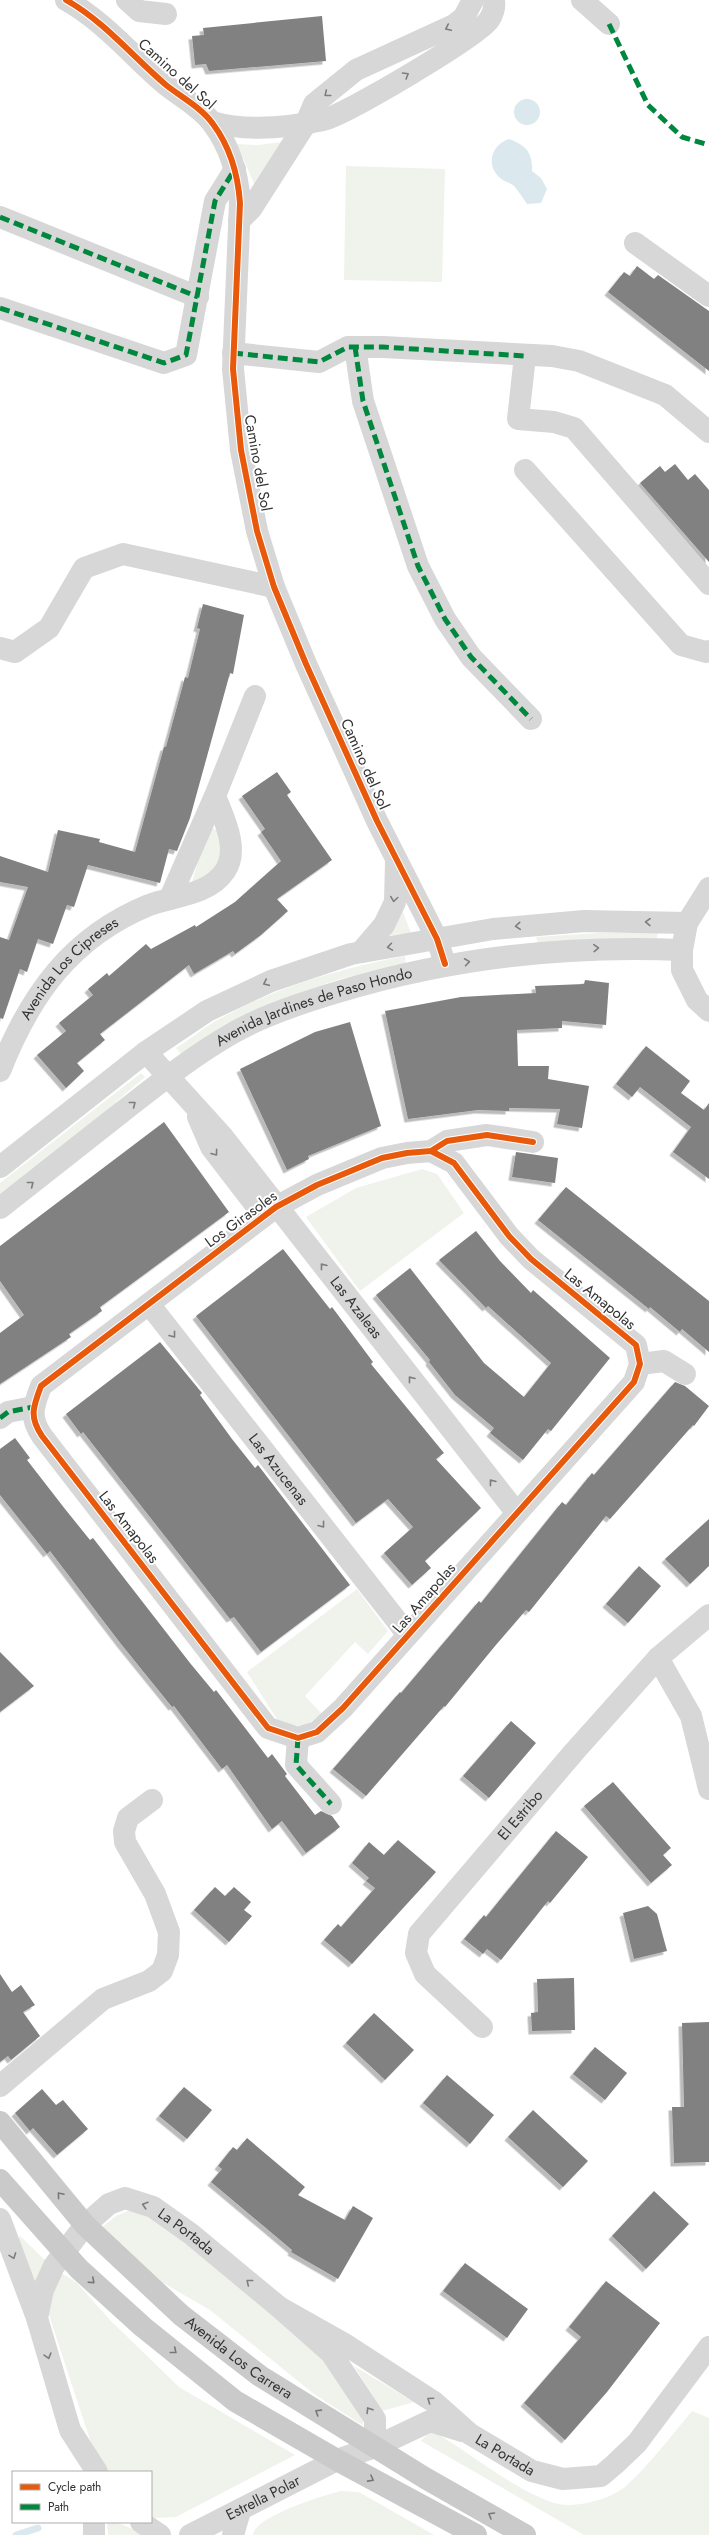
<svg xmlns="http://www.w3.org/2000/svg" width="709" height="2535" font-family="Jost,sans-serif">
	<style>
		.green { fill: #f0f3ec }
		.water { fill: #dbe9ee }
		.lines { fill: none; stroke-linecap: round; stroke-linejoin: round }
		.stream { stroke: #dbe9ee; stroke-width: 7 }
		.building { fill: #818181; filter: url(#shadow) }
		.minor { stroke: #d7d7d7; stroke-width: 22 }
		.major { stroke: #cacaca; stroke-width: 22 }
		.quiet { stroke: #00873e; stroke-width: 5; stroke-dasharray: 10 5; stroke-linecap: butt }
		.cycleway-casing { stroke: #fff; stroke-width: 8 }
		.cycleway { stroke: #e8590c; stroke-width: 6 }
		.oneway { stroke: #7d7d7d }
		.oneway2 { stroke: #777 }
		.labels { text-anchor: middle; stroke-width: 4; stroke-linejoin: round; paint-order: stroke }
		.street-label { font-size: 15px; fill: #333; stroke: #fff }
	</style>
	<defs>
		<filter id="shadow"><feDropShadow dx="-3.5" dy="3.5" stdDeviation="0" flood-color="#0004"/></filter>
	</defs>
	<rect width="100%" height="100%" fill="#fff"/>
	<path class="green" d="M283 142 255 186 237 144 258 145Z
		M346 166 445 169 442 282 344 280Z
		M212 828 219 831C224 869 222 870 190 889L206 833Z
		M401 907 411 933 385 936Z
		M599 933H658L656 941 538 944 536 937Z
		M405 956 406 964C320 980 253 1006 181 1054L176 1048C189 1040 201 1030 214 1022 273 988 338 969 405 956Z
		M141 1073 145 1077C98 1118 50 1157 0 1194V1183Z
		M422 1169 437 1174 464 1213 360 1291 306 1217 356 1188Z
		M357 1589 388 1631 368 1654 355 1642 305 1696 322 1714 303 1727 278 1721 247 1672Z
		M130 2210 146 2212 328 2358 364 2420 362 2425 314 2394 210 2310 160 2281 101 2228 116 2216Z
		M20 2236 47 2262 37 2287 16 2240Z
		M63 2274 77 2283 110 2320 179 2387 295 2455 176 2517 154 2518 151 2516V2472H105L96 2458 49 2315 48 2292 51 2280Z
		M354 2366 414 2402 382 2411Z
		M692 2411 709 2418V2535H584L421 2441 431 2430C468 2451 515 2491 554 2503 574 2509 610 2500 626 2486 650 2464 671 2436 692 2411Z
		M341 2491 359 2492 434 2535H253C254 2517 324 2495 341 2491Z
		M107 2522C123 2522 130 2529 144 2535H108Z"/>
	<path class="water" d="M514 112a13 13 0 1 1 26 0a13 13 0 1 1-26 0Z
		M509 139C526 145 533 153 532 171L541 178 547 189 541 203 527 204C523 198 519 192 514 186 510 182 504 182 500 178 485 165 492 144 509 139Z"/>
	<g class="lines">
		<path class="stream" d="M16 2535 38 2528"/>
	</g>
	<path class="building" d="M322 16 326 61 209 71 206 64 195 65 192 36 204 35 203 28Z
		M637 266 654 279 658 275 709 311V371L608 292 624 272 630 276Z
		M675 464 688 480 695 474 709 490V562L640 483 660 466 665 472Z
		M203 604 244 615 233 674 230 673 190 818 177 851 169 849 160 883 88 865 74 907 67 905 53 944 38 939 27 972 20 969 3 1019 0 1018V937L9 940 28 887 0 882V856L48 872 58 830 100 839 99 842 135 852 164 747H166L185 677 188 678 200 629 197 628Z
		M277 772 291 792 287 795 332 860 277 899 288 911 261 935 235 954 233 951 194 974 189 965 100 1034 105 1040 77 1063 84 1071 66 1088 37 1055 66 1031 59 1023 93 995 88 989 107 973 109 976 146 944 151 949 195 925 196 927 235 902 281 861 261 832 265 829 242 796Z
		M585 980 609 983 606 1025 562 1021V1028L517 1030 518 1066H549L548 1079 589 1086 582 1128 557 1124 560 1109 509 1108V1111L478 1110 408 1119 385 1011 461 997 536 993 535 986 584 984Z
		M350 1022 381 1126 308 1156 309 1159 287 1170 240 1069 315 1032Z
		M646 1046 690 1081 681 1093 704 1110 709 1103V1179L673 1152 691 1127 640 1087 632 1097 616 1084Z
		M164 1122 229 1212 100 1307 102 1311 69 1334 71 1337 0 1384V1333L24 1315 0 1281V1246Z
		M516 1152 558 1158 555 1183 512 1177Z
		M566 1187 709 1301V1352L682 1329 680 1332 650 1307 649 1309 538 1220Z
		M476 1231 500 1261 531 1293 533 1290 610 1358 551 1431 548 1429 523 1460 490 1433 494 1428 455 1395 429 1362 430 1360 376 1295 410 1268 484 1363 524 1397 551 1363 488 1306 486 1308 439 1260Z
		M283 1249 330 1309 332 1307 373 1362 371 1364 444 1453 436 1459 481 1508 425 1561 431 1568 412 1585 384 1553 413 1527 388 1499 356 1523 196 1316Z
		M160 1342 202 1393 200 1395 232 1439 255 1468 258 1465 350 1585 261 1652 234 1617 230 1619 83 1432 81 1434 66 1414Z
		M675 1382 685 1386 709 1406 694 1426 693 1425 610 1519 606 1516 529 1612 526 1610 495 1646 445 1707 444 1706 366 1796 333 1769 400 1692 401 1693 479 1601 481 1603 562 1502 566 1505 592 1473 594 1475Z
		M15 1438 30 1458 27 1460 65 1509 90 1540 93 1538 190 1663 214 1692 216 1690 268 1758 272 1754 287 1774 285 1776 315 1815 321 1811 332 1816 340 1827 306 1853 282 1821 272 1829 227 1765 222 1769 174 1706 172 1707 121 1644 50 1551 47 1554 0 1495V1449Z
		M709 1519V1566L690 1584 665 1559Z
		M639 1566 661 1586 628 1623 606 1604Z
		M0 1652 34 1686 0 1712Z
		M511 1721 536 1743 489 1798 463 1776Z
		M613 1782 671 1848 663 1855 672 1865 651 1883 584 1806Z
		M556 1831 588 1857 550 1903 548 1901 501 1960 487 1949 483 1954 464 1939 484 1915 486 1917Z
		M398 1840 436 1872 352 1964 324 1940 338 1924 341 1927 375 1888 366 1881 369 1878 352 1863 369 1842 384 1855Z
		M215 1887 225 1896 234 1887 251 1902 244 1910 252 1916 229 1942 194 1910Z
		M648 1906 657 1914 667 1951 634 1959 623 1913Z
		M0 1974 12 1992 21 1985 35 2005 23 2012 40 2036 11 2060 8 2056 0 2062Z
		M574 1978 575 2030 532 2031 531 2013 538 2012 537 1979Z
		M374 2013 414 2050 385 2080 346 2043Z
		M709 2022V2162L674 2163 672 2107H684L682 2023Z
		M595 2047 627 2073 605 2100 573 2074Z
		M447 2075 494 2115 470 2144 423 2103Z
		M184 2087 212 2110 187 2139 159 2116Z
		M42 2089 56 2105 63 2100 88 2129 57 2155 33 2128 30 2131 15 2113Z
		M533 2110 588 2161 563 2187 508 2137Z
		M247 2138 305 2187 298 2195 345 2220 353 2206 373 2218 338 2279 291 2252 292 2250 211 2182 222 2169 218 2166 233 2147 237 2150Z
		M654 2191 689 2224 646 2269 612 2236Z
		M465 2263 528 2309 507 2338 443 2291Z
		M606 2281 660 2323 607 2392 565 2440 524 2403 581 2337 569 2327Z"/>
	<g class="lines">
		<g class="minor">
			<path d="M66 0C105 22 132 56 166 85 181 97 202 108 213 124 230 147 238 175 240 203L233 369 241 450 257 531 274 587 306 664 377 821 437 939 445 964"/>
			<path d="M127 0 139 11 166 14"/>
			<path d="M582 0 609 24"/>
			<path d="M212 122C248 132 287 128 323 120 345 115 477 37 489 20 493 14 495 7 494 0"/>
			<path d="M0 217 198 297"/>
			<path d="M239 221 251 209 306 123 314 104 356 70 454 25 464 17 473 0"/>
			<path d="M635 243 709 296"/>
			<path d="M0 308 164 363 186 355 215 201 235 169"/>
			<path d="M355 347 363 401 418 566 445 619 471 657 531 719"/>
			<path d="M233 353 319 362 348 347H383L552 356 579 361 665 395 709 432"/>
			<path d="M525 356 518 419 554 422 574 428 709 584"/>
			<path d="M525 470 681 645 706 652 709 651"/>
			<path d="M0 648 15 652 49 628 84 568 123 554 274 587"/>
			<path d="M709 888 687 923 682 950V970L697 1000 709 1011"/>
			<path d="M170 898 215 796"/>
			<path d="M361 952 384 925 395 902 396 861"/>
			<path id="s1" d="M146 1052 223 1137 516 1512"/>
			<path id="s2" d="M0 1071C30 995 71 937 149 905 174 896 209 895 225 871 240 849 223 817 215 796L255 696"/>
			<path d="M198 1117 211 1147 264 1216"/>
			<path d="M431 1151 454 1163 509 1236 531 1259 636 1345 640 1364 634 1382 343 1708 317 1732 298 1738 268 1728 42 1436C29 1417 33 1407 41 1386L276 1207 317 1185 382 1158 407 1153 431 1151 447 1141 487 1135 533 1142"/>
			<path d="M0 1167 146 1052 207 1011 271 981 351 954 493 929 584 921 687 923"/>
			<path id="s3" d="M0 1208C41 1176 81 1144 122 1112 158 1084 194 1055 233 1033 264 1015 304 1002 338 992 450 958 565 945 682 950"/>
			<path id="s4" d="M149 1304 408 1635"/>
			<path d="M640 1364 664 1361 685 1374"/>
			<path d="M0 1418 8 1412 33 1407"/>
			<path d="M658 1658 691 1716 709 1789"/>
			<path d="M298 1738 296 1765 331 1804"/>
			<path id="s5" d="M482 2027 425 1974 416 1953 419 1934 574 1752 658 1658 709 1615"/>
			<path d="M0 2086 103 1999 149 1981 162 1971 168 1955 169 1932 155 1894 125 1842 124 1831 128 1818 152 1800"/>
			<path d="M0 2219 37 2318 70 2430 97 2472"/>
			<path id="s6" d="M279 2307 343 2343 434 2402 470 2434 532 2471 563 2479 601 2476 615 2464 637 2443 709 2347"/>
			<path id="s7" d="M37 2318 43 2290 54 2266 85 2225 109 2204 125 2198 153 2207 191 2234 279 2307 331 2353 375 2419V2447"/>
			<path d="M141 2522 160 2535"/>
			<path d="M94 2535V2522"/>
			<path id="s8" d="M190 2535 337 2460 375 2447 430 2421 462 2431"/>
			<path d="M233 2535 240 2511"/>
		</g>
		<g class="major">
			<path id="s9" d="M0 2122 85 2225 181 2315 260 2376 425 2478 525 2535"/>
			<path d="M0 2180 79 2269 143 2327 235 2401 337 2460 476 2535"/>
		</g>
		<path class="quiet" d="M609 24 648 105 682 137 709 145
			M0 217 198 297
			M0 308 164 363 186 355 215 201 235 169
			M355 347 363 401 418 566 445 619 471 657 531 719
			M233 353 319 362 348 347H383L525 356
			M0 1418 8 1412 33 1407
			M298 1738 296 1765 331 1804"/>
		<defs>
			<path id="cycleway" d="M66 0C105 22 132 56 166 85 181 97 202 108 213 124 230 147 238 175 240 203L233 369 241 450 257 531 274 587 306 664 377 821 437 939 445 964
				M431 1151 454 1163 509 1236 531 1259 636 1345 640 1364 634 1382 343 1708 317 1732 298 1738 268 1728 42 1436C29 1417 33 1407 41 1386L276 1207 317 1185 382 1158 407 1153 431 1151 447 1141 487 1135 533 1142"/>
		</defs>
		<use href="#cycleway" class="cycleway-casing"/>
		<use href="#cycleway" class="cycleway"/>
	</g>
	<defs><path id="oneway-chevron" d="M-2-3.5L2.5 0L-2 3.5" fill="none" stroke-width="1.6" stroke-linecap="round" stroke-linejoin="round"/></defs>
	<g class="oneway">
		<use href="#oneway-chevron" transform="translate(448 28) rotate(155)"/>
		<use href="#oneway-chevron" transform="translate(406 75) rotate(-31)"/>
		<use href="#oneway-chevron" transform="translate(327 94) rotate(141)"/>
		<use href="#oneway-chevron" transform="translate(394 899) rotate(98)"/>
		<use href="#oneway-chevron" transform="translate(648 922) rotate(-179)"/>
		<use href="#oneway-chevron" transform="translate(518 926) rotate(175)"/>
		<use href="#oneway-chevron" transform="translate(390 947) rotate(171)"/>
		<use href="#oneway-chevron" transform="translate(596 948) rotate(-3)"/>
		<use href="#oneway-chevron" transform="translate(467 962) rotate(-8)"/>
		<use href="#oneway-chevron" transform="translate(266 983) rotate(155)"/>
		<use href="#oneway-chevron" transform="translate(133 1104) rotate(-38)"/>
		<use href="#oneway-chevron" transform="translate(215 1153) rotate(53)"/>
		<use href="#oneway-chevron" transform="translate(31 1184) rotate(-38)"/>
		<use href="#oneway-chevron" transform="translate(323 1266) rotate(-128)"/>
		<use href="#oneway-chevron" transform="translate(173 1335) rotate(52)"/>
		<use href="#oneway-chevron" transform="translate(411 1379) rotate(-128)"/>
		<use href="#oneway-chevron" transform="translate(492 1482) rotate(-128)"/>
		<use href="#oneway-chevron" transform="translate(322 1525) rotate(52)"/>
		<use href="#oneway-chevron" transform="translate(145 2205) rotate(-162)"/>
		<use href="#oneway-chevron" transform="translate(13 2256) rotate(70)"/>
		<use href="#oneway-chevron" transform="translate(249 2282) rotate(-141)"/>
		<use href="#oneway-chevron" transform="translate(48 2356) rotate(74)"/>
		<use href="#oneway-chevron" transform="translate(430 2400) rotate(-145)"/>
		<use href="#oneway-chevron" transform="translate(369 2410) rotate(-122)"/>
	</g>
	<g class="oneway2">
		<use href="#oneway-chevron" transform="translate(60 2195) rotate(-130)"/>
		<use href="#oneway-chevron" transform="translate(92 2281) rotate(42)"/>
		<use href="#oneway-chevron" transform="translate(174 2351) rotate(39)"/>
		<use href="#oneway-chevron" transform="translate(318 2412) rotate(-148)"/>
		<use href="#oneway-chevron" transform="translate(371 2479) rotate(29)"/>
		<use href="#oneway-chevron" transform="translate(491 2515) rotate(-150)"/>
	</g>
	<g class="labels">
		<g class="street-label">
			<text transform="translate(177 74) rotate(42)" y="5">Camino del Sol</text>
			<text transform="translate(258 463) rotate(80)" y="5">Camino del Sol</text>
			<text transform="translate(365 764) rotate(66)" y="5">Camino del Sol</text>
			<text dy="5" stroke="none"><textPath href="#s2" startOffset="126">Avenida Los Cipreses</textPath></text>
			<text dy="5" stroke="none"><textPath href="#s3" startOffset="377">Avenida Jardines de Paso Hondo</textPath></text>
			<text transform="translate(241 1219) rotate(-36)" y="5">Los Girasoles</text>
			<text transform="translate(600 1299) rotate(39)" y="5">Las Amapolas</text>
			<text dy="5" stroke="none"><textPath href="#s1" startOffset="331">Las Azaleas</textPath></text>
			<text dy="5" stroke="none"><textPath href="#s4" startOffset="210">Las Azucenas</textPath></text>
			<text transform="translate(129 1527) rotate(52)" y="5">Las Amapolas</text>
			<text transform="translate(424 1598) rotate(-49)" y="5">Las Amapolas</text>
			<text dy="5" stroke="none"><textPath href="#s5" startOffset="276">El Estribo</textPath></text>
			<text dy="5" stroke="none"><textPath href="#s7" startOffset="226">La Portada</textPath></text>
			<text dy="5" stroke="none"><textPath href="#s9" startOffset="337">Avenida Los Carrera</textPath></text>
			<text dy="5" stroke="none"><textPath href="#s6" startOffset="271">La Portada</textPath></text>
			<text dy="5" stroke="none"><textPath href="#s8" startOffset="82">Estrella Polar</textPath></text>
		</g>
	</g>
	<rect x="12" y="2471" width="140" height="52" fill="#ffffff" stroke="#adadad"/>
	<rect x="20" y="2484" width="20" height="6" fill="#e8590c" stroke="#adadad"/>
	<text x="48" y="2491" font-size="12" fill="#333333">Cycle path</text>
	<rect x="20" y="2504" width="20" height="6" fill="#00873e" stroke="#adadad"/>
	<text x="48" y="2511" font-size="12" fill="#333333">Path</text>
</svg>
